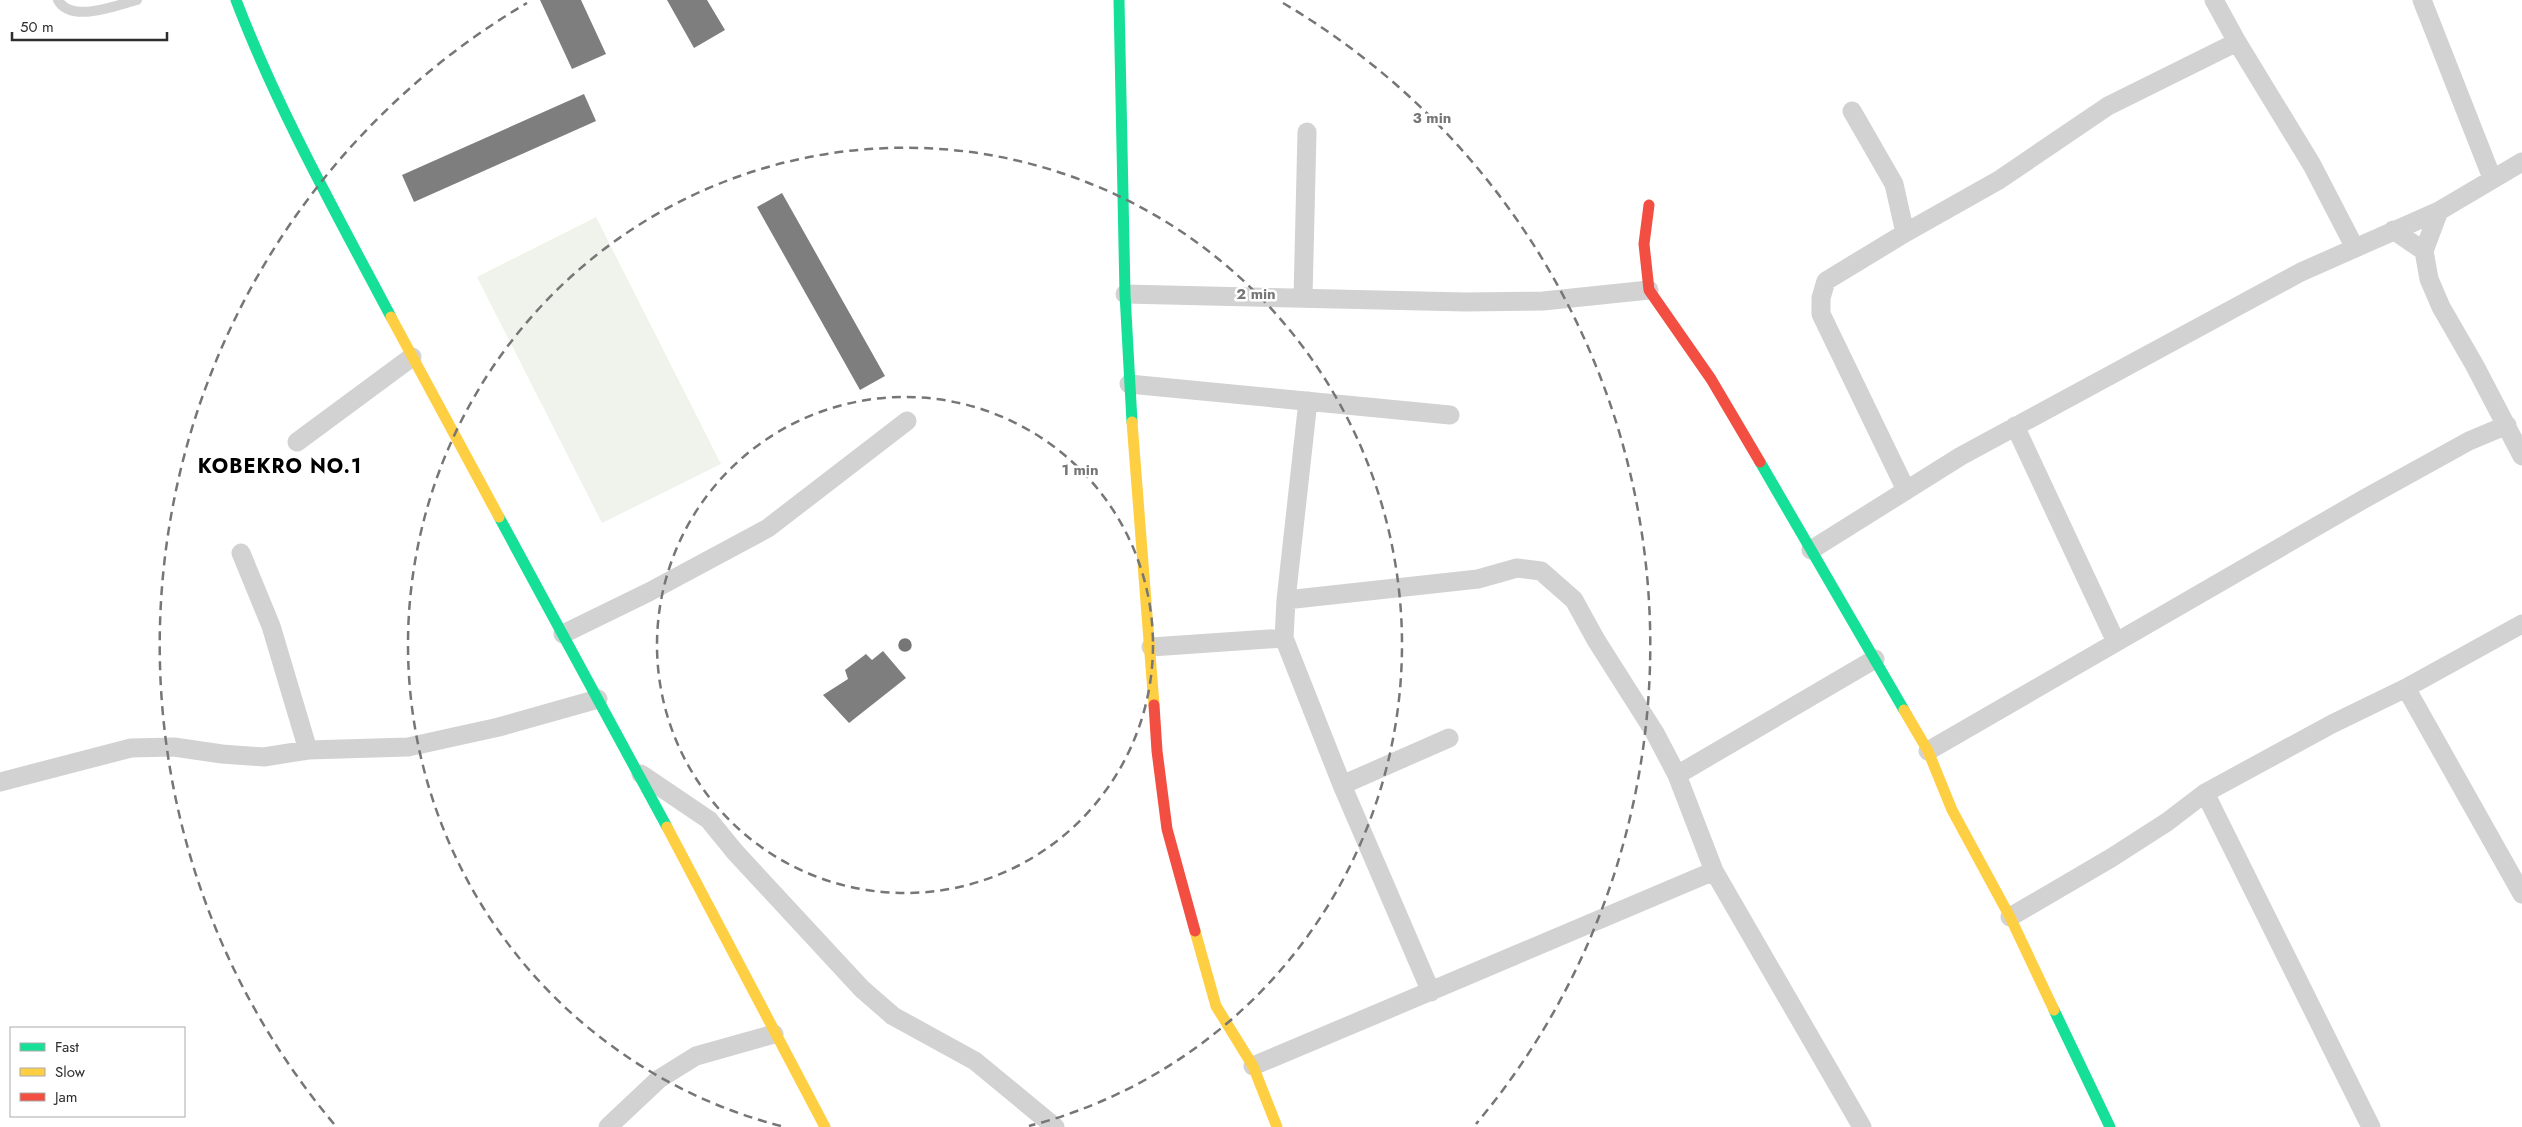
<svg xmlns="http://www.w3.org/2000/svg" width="2522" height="1127" font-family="Jost,sans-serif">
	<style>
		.green { fill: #f0f3ec }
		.building { fill: #7e7e7e }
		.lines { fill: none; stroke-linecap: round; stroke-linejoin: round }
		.lane { stroke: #d2d2d2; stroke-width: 10 }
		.street { stroke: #d2d2d2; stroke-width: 19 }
		.fast { stroke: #16e098; stroke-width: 11 }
		.slow { stroke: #ffcf43; stroke-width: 11 }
		.jam { stroke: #f24e42; stroke-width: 11 }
		.ring { fill: none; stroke: #767676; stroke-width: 2.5; stroke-dasharray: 9 6 }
		.labels { text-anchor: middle; stroke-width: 5; stroke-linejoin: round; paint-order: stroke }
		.district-label { font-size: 20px; font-weight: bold; letter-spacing: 1px; fill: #000; stroke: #fff }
		.centre { fill: #767676; stroke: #fff; stroke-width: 2.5 }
		.ring-label { font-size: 15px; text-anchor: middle; font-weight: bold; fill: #767676; stroke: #fff; stroke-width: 5; stroke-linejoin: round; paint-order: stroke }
	</style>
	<rect width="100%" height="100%" fill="#fff"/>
	<path class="green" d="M596 217 721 464 602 523 477 277Z"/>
	<path class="building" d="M540 0H581L606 54 572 69Z
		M667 0H707L725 30 694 48Z
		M584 94 596 121 414 202 402 175Z
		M782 193 885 376 860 390 757 207Z
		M883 651 906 678 849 723 823 695 848 679 845 670 866 654 872 660Z"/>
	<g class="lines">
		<path class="lane" d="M58 0C71 24 117 5 137 0"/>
		<path class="street" d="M2214 0 2237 42
			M2422 0 2492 178
			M1852 111 1894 184 1905 233
			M2439 211 2424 251 2429 279 2441 307 2475 366 2522 456
			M2393 230 2424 251
			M1125 294 1466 302 1543 301 1649 290
			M1303 297 1307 132
			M1129 384 1450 415
			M1308 401 1286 600 1284 638 1342 785 1431 992
			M2015 426 2116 642
			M297 442 412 357
			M1906 490 1821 314V298L1826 281 1905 233 1999 180 2108 106 2237 42 2312 165 2355 248
			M1811 550 1961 456 2301 272 2439 211 2522 162
			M241 553 271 626 308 750
			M1286 600 1478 579 1517 568 1541 571 1574 600 1596 640 1655 733 1677 775 1714 871 1862 1127
			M563 634 649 592 768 528 907 421
			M1151 647 1284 638
			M2406 688 2522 894
			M1928 751 2364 499 2469 441 2507 425
			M641 774 709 820 735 852 862 989 893 1016 975 1061 1055 1127
			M1677 775 1875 659
			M0 782 131 748 174 747 222 754 264 757 308 750 408 747 499 727 598 699
			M1342 785 1449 738
			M2205 793 2371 1127
			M2010 917 2111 858 2167 822 2205 793 2332 724 2406 688 2522 624
			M1253 1066C1407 1002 1559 935 1714 871
			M608 1127 659 1079 696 1056 774 1034"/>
		<path class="fast" d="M236 0C278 110 336 213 391 317
			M1119 0 1125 294 1132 422
			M1760 462 1904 710
			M499 517 667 827
			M2054 1010 2110 1127"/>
		<path class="slow" d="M391 317 499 517
			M1132 422 1154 705
			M1904 710 1928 751 1952 810 2010 917 2054 1010
			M667 827 825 1127
			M1195 931 1216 1006 1253 1066 1277 1127"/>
		<path class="jam" d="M1649 205 1644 244 1649 290 1711 379 1760 462
			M1154 705 1157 751 1167 829 1195 931"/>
	</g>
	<g class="ring">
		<circle cx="905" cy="645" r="248"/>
		<path d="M781 1126A497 497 0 1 1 1029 1126"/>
		<path d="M334 1124A745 745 0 0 1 527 3M1283 3A745 745 0 0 1 1476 1124"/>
	</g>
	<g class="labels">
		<g class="district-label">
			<text x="280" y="473">KOBEKRO NO.1</text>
		</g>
	</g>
	<circle cx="905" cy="645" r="8" class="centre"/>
	<g class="ring-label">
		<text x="1432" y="123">3 min</text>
		<text x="1256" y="299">2 min</text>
		<text x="1080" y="475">1 min</text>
	</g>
	<rect x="10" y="1027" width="175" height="90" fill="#ffffff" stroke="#ababab"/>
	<rect x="20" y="1043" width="25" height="8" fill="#16e098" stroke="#ababab"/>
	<text x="55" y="1052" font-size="15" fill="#2d2d2d">Fast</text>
	<rect x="20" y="1068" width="25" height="8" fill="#ffcf43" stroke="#ababab"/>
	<text x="55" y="1077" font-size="15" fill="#2d2d2d">Slow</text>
	<rect x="20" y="1093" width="25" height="8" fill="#f24e42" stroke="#ababab"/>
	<text x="55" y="1102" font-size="15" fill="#2d2d2d">Jam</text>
	<path d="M12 32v8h155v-8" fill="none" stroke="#2d2d2d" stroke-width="2.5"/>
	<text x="20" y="32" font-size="15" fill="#2d2d2d" stroke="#ffffff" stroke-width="4" paint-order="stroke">50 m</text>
</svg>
